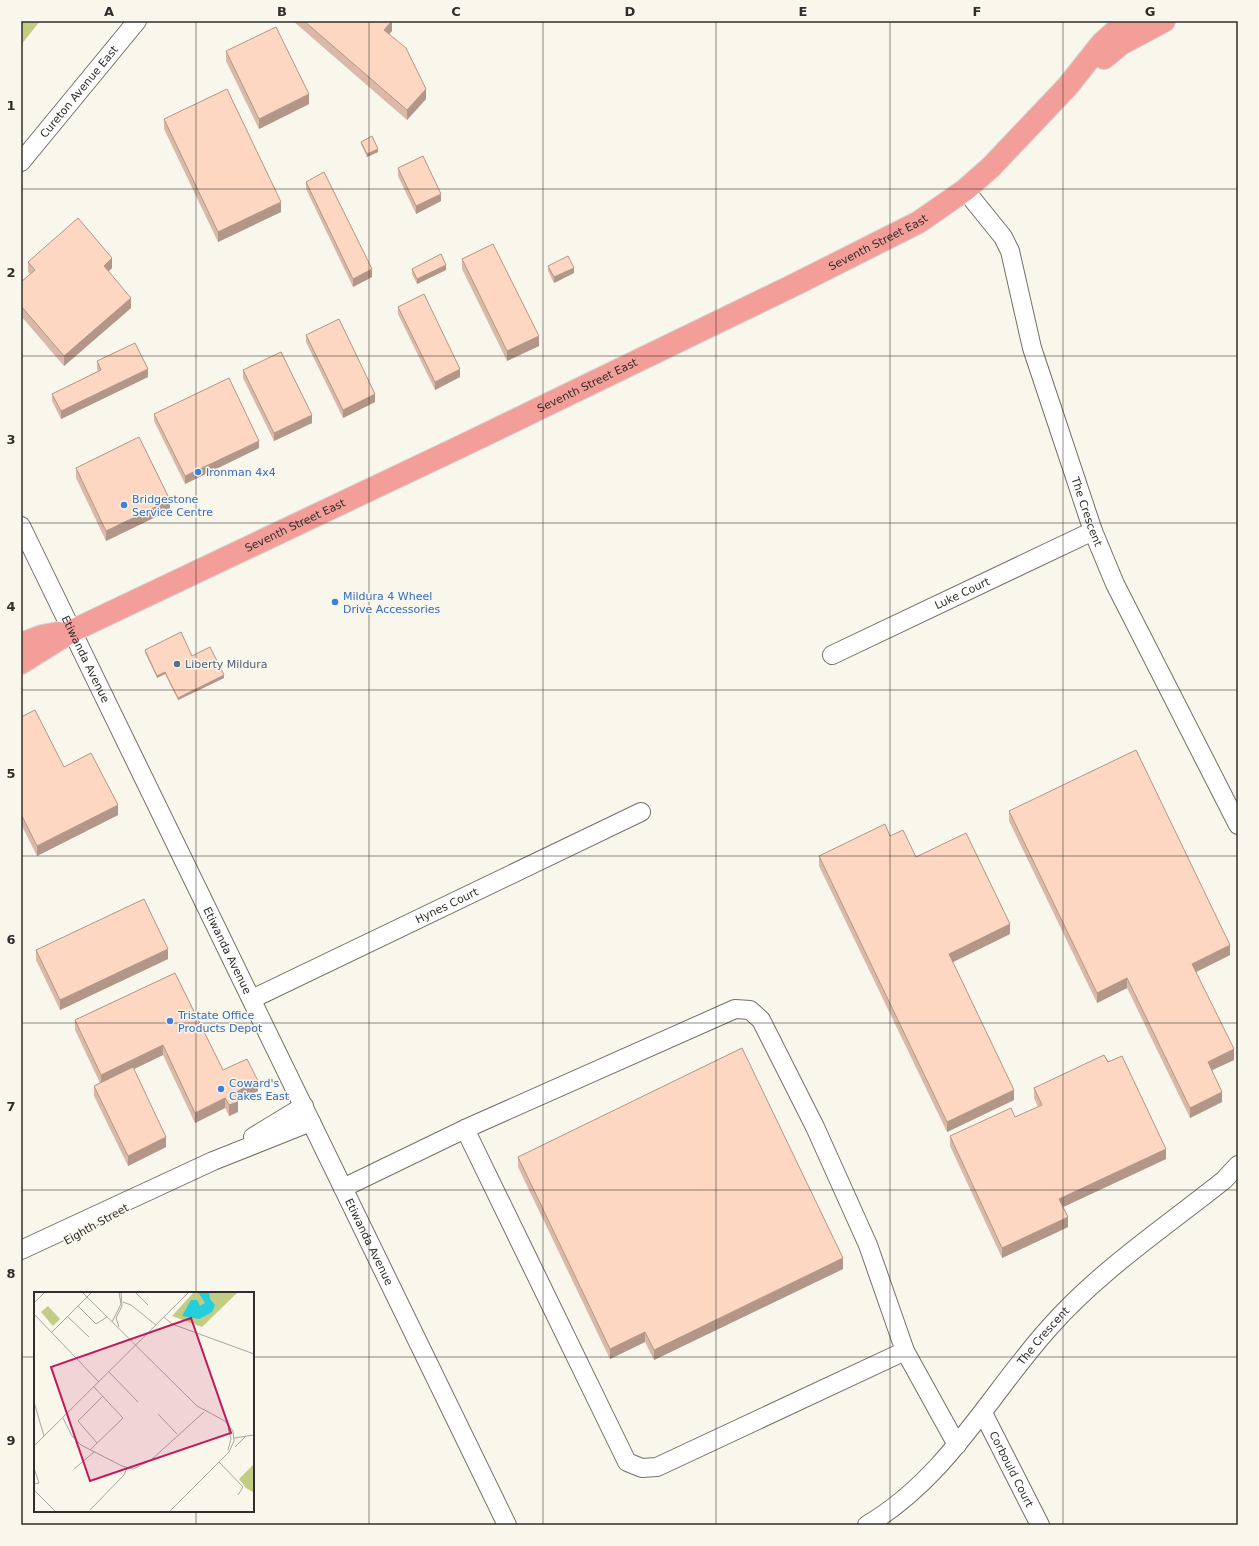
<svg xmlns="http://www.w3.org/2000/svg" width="1259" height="1546" font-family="'DejaVu Sans',sans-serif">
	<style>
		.green { fill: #c2cd84 }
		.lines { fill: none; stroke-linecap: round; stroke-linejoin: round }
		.minor-casing { stroke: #747068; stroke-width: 20 }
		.major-casing { stroke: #d5d5d4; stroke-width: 24 }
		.minor { stroke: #fff; stroke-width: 18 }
		.major { stroke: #f49e9a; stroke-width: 22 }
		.wall { fill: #dab9a8 }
		.shaded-wall { fill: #b29688 }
		.building { fill: #fed7c3; stroke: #b29688 }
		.grid { fill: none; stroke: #2f2e2a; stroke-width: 1; stroke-opacity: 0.55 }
		.shop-dot { fill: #3f7fe0; stroke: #f9f6ec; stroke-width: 1.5 }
		.service-dot { fill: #5c6f8a; stroke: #f9f6ec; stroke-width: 1.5 }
		.labels { text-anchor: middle; stroke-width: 3; stroke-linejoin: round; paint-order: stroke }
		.street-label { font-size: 11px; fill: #2f2e2a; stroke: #f9f6ec }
		.shop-label { font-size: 11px; fill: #366cbe; stroke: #f9f6ec; text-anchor: start }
		.service-label { font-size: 11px; fill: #4e5e75; stroke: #f9f6ec; text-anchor: start }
		.inset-road { fill: none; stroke: #a8a69e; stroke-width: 1 }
		.view { fill: #c2185b; fill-opacity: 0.15; stroke: #c2185b; stroke-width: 2 }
		.inset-edge { fill: none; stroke: #2f2e2a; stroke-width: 2 }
		.neatline { fill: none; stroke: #2f2e2a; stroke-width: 1.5 }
		.grid-label { font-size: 13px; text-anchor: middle; font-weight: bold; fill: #2f2e2a }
	</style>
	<rect width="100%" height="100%" fill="#f9f6ec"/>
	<path class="green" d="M21 21H40L21 45Z"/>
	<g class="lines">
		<defs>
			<g id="minor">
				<path id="s1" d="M21 162 137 21"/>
				<path id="s2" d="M965 190 1003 237 1010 251 1032 348 1093 531 1115 584 1238 825"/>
				<path id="s3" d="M21 526 507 1525"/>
				<path id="s4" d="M832 655 1093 531"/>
				<path id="s5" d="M252 999 641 812"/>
				<path d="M465 1129 627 1462 642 1468 657 1467 905 1351"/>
				<path d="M253 1137 304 1106"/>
				<path d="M343 1188 465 1129 735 1009 750 1010 761 1020 815 1127 868 1245 905 1351 957 1445"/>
				<path d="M21 1250 213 1161 311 1122"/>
				<path id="s6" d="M983 1413 1040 1525"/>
				<path id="s7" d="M867 1525C947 1478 989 1395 1049 1328 1099 1271 1164 1228 1224 1180L1238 1165"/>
			</g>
			<g id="major">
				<path d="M1104 58 1121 44 1164 21"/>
				<path d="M21 644 42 636 59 633"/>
				<path id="s8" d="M21 663 72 631 464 445 794 285 919 222 965 190 991 167 1067 87 1102 43 1127 21"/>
			</g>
		</defs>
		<use href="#minor" class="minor-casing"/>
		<use href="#major" class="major-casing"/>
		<use href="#minor" class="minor"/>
		<use href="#major" class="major"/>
	</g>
	<path class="wall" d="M293 21H392V31L389 34 426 99 407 120Z
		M226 51 309 104 259 129 226 61Z
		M164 119 281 212 218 242 164 129Z
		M361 142 378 152 367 157 361 144Z
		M398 168 441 201 416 214 398 176Z
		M306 182 372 277 353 287 306 189Z
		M462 259 539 346 507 361 462 269Z
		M28 262 112 268 108 272 131 308 64 366 21 316V282L30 274 28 272Z
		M548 266 574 273 554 283 548 271Z
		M412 269 446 270 417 284 412 274Z
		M398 307 460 377 435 390 398 314Z
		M306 335 375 402 343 418 306 342Z
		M97 361 148 377 61 419 52 401V394L98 371 97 369Z
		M243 370 312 423 274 441 243 378Z
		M154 414 259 448 185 484 154 421Z
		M76 468 170 510 106 541 76 478Z
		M145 650 192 656 224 678 178 700 165 674 157 678 145 653Z
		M21 717 64 767 118 815 37 856 21 824Z
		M1009 811 1230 955 1196 972 1234 1060 1212 1070 1222 1102 1190 1118 1127 988 1097 1003 1009 821Z
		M819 856 916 857 1010 934 953 962 1014 1100 947 1132 819 866Z
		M36 950 168 959 60 1010 36 960Z
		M175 973 223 1070 258 1091 238 1101V1112L229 1116 225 1108 195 1123 163 1055 134 1069 166 1147 128 1166 94 1096V1086L100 1083 75 1030V1020Z
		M1108 1062 1166 1159 1063 1207 1068 1227 1002 1258 950 1146V1136L1015 1117 1038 1107 1034 1098V1088Z
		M518 1157 843 1269 654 1360 645 1342 610 1359 518 1167Z"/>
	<path class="shaded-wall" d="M392 21V31L384 40V30Z
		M426 89V99L407 120V110Z
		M309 94V104L259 129V119Z
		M378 149V152L367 157V154Z
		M441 194V201L416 214V206Z
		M281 202V212L218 242V232Z
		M112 258V268L104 276V266Z
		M446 265V270L417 284V279Z
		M574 268V273L554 283V277Z
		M372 269V277L353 287V279Z
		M131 298V308L64 366V356Z
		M539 336V346L507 361V351Z
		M148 369V377L61 419V411Z
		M460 369V377L435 390V382Z
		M375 394V402L343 418V410Z
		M312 415V423L274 441V433Z
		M259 441V448L185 484V476Z
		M170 500V510L106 541V531Z
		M165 672V674L157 678V676Z
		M224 675V678L178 700V698Z
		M118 805V815L37 856V846Z
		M1010 924V934L949 964V954Z
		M1230 945V955L1192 974V964Z
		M168 949V959L60 1010V1000Z
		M1127 978V988L1097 1003V993Z
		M163 1045V1055L101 1085V1075Z
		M1234 1049V1060L1208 1072V1062Z
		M258 1081V1091L234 1103V1093Z
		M1014 1090V1100L947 1132V1122Z
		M1222 1092V1102L1190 1118V1108Z
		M225 1098V1108L195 1123V1113Z
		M238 1102V1112L229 1116V1105Z
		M166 1137V1147L128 1166V1156Z
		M1166 1149V1159L1059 1209V1199Z
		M1068 1217V1227L1002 1258V1248Z
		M843 1258V1269L654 1360V1350Z
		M645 1332V1342L610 1359V1349Z"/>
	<path class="building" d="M304 21H392L384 30 406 48 426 89 407 110Z
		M276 27 309 94 259 119 226 51Z
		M227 89 281 202 218 232 164 119Z
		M372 136 378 149 367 154 361 142Z
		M423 156 441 194 416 206 398 168Z
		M324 172 372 269 353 279 306 182Z
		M78 218 112 258 104 266 131 298 64 356 21 306V282L35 270 28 262Z
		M493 244 539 336 507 351 462 259Z
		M441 254 446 265 417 279 412 269Z
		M568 256 574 268 554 277 548 266Z
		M424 294 460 369 435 382 398 307Z
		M339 319 375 394 343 410 306 335Z
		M135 343 148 369 61 411 52 394 101 370 97 361Z
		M281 352 312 415 274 433 243 370Z
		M229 378 259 441 185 476 154 414Z
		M139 437 170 500 106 531 76 468Z
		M181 632 192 656 210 647 224 675 178 698 165 672 157 676 145 650Z
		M35 710 64 767 91 753 118 805 37 846 21 814V717Z
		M1136 750 1230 945 1192 964 1234 1049 1208 1062 1222 1092 1190 1108 1127 978 1097 993 1009 811Z
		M885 824 890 836 903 830 916 857 966 833 1010 924 949 954 1014 1090 947 1122 819 856Z
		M144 899 168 949 60 1000 36 950Z
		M175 973 223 1070 247 1059 258 1081 234 1093 238 1102 229 1105 225 1098 195 1113 163 1045 101 1075 75 1020Z
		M742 1048 843 1258 654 1350 645 1332 610 1349 518 1157Z
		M1104 1055 1108 1062 1122 1056 1166 1149 1059 1199 1068 1217 1002 1248 950 1136 1011 1108 1015 1117 1042 1105 1034 1088Z
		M133 1067 166 1137 128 1156 94 1086Z"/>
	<path class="grid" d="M196 21V1293M369 21V1525M543 21V1525M716 21V1525M890 21V1525M1063 21V1525M21 189H1238M21 356H1238M21 523H1238M21 690H1238M21 856H1238M21 1023H1238M21 1190H1238M21 1357H35M253 1357H1238M196 1511V1525"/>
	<g class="shop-dot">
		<circle cx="198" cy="472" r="4"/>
		<circle cx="124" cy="505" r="4"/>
		<circle cx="335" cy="602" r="4"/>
		<circle cx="170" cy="1021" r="4"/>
		<circle cx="221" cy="1089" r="4"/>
	</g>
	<circle class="service-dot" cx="177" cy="664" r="4"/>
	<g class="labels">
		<g class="street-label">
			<text dy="4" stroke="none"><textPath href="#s1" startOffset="91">Cureton Avenue East</textPath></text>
			<text dy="4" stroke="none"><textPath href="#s8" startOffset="955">Seventh Street East</textPath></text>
			<text dy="4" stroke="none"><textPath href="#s8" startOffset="631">Seventh Street East</textPath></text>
			<text dy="4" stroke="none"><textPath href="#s2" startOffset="348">The Crescent</textPath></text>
			<text dy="4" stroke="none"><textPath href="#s8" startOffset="307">Seventh Street East</textPath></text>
			<text dy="4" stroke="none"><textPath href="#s4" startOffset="144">Luke Court</textPath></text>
			<text dy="4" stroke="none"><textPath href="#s3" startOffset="148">Etiwanda Avenue</textPath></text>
			<text dy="4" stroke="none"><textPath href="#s5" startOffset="216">Hynes Court</textPath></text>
			<text dy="4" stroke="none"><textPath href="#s3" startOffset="472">Etiwanda Avenue</textPath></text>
			<text transform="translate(96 1224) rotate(-29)" y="4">Eighth Street</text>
			<text dy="4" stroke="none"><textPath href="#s3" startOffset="796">Etiwanda Avenue</textPath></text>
			<text dy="4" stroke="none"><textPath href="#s7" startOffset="260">The Crescent</textPath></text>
			<text dy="4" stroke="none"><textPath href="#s6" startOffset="63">Corbould Court</textPath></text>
		</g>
		<g class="shop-label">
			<text x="206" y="476">Ironman 4x4</text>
			<text x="132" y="503">Bridgestone<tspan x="132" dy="13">Service Centre</tspan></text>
			<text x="343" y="600">Mildura 4 Wheel<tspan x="343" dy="13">Drive Accessories</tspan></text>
			<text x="178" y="1019">Tristate Office<tspan x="178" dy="13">Products Depot</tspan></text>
			<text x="229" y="1087">Coward's<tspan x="229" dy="13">Cakes East</tspan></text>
		</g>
		<g class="service-label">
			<text x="185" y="668">Liberty Mildura</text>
		</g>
	</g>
	<g transform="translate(34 1292)">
		<rect width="220" height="220" fill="#f9f6ec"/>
		<path d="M160 0H204L168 35 138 24ZM14 14 26 27 19 34 7 20ZM220 172V198L219 200 212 196 205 187Z" fill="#c2cd84"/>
		<path d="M164 0H175L176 7 181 13 178 20 165 27 148 24 157 8H163L166 14 171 11Z" fill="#24cedb"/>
		<path class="inset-road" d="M48 0 163 114 191 129 199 139 200 149 195 160 135 220M101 0 114 13M89 10 97 13 122 33M0 11 11 0M44 14 62 32 73 25M0 22 65 90M34 25 55 45M130 25 138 32 220 62M78 30 87 12 85 0M85 35 82 26 88 14 87 0M17 41 58 0M75 80 104 110M0 110 10 144M124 122 143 142M29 126 38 144 47 153 88 174 99 177 117 168 170 120M194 136 197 147 194 158M200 146 220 143M63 151 44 129 69 104M0 154 155 0M201 155 212 144M56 158 89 126 60 95M185 170 209 195 204 203M0 176 5 191 0 192M40 177 60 160M0 198 22 220M56 218 90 183 93 176"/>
		<path class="view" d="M157 26 197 141 56 189 17 75Z"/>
		<rect width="220" height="220" class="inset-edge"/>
	</g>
	<rect width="1259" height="1546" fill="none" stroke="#f9f6ec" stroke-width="44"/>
	<rect x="22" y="22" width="1215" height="1502" class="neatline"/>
	<g class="grid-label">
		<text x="109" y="16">A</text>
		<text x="282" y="16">B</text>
		<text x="456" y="16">C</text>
		<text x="630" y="16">D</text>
		<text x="803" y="16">E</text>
		<text x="977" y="16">F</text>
		<text x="1150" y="16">G</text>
		<text x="11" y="110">1</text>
		<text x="11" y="277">2</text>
		<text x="11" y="444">3</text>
		<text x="11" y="611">4</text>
		<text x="11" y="778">5</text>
		<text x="11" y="944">6</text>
		<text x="11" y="1111">7</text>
		<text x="11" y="1278">8</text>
		<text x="11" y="1445">9</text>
	</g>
</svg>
